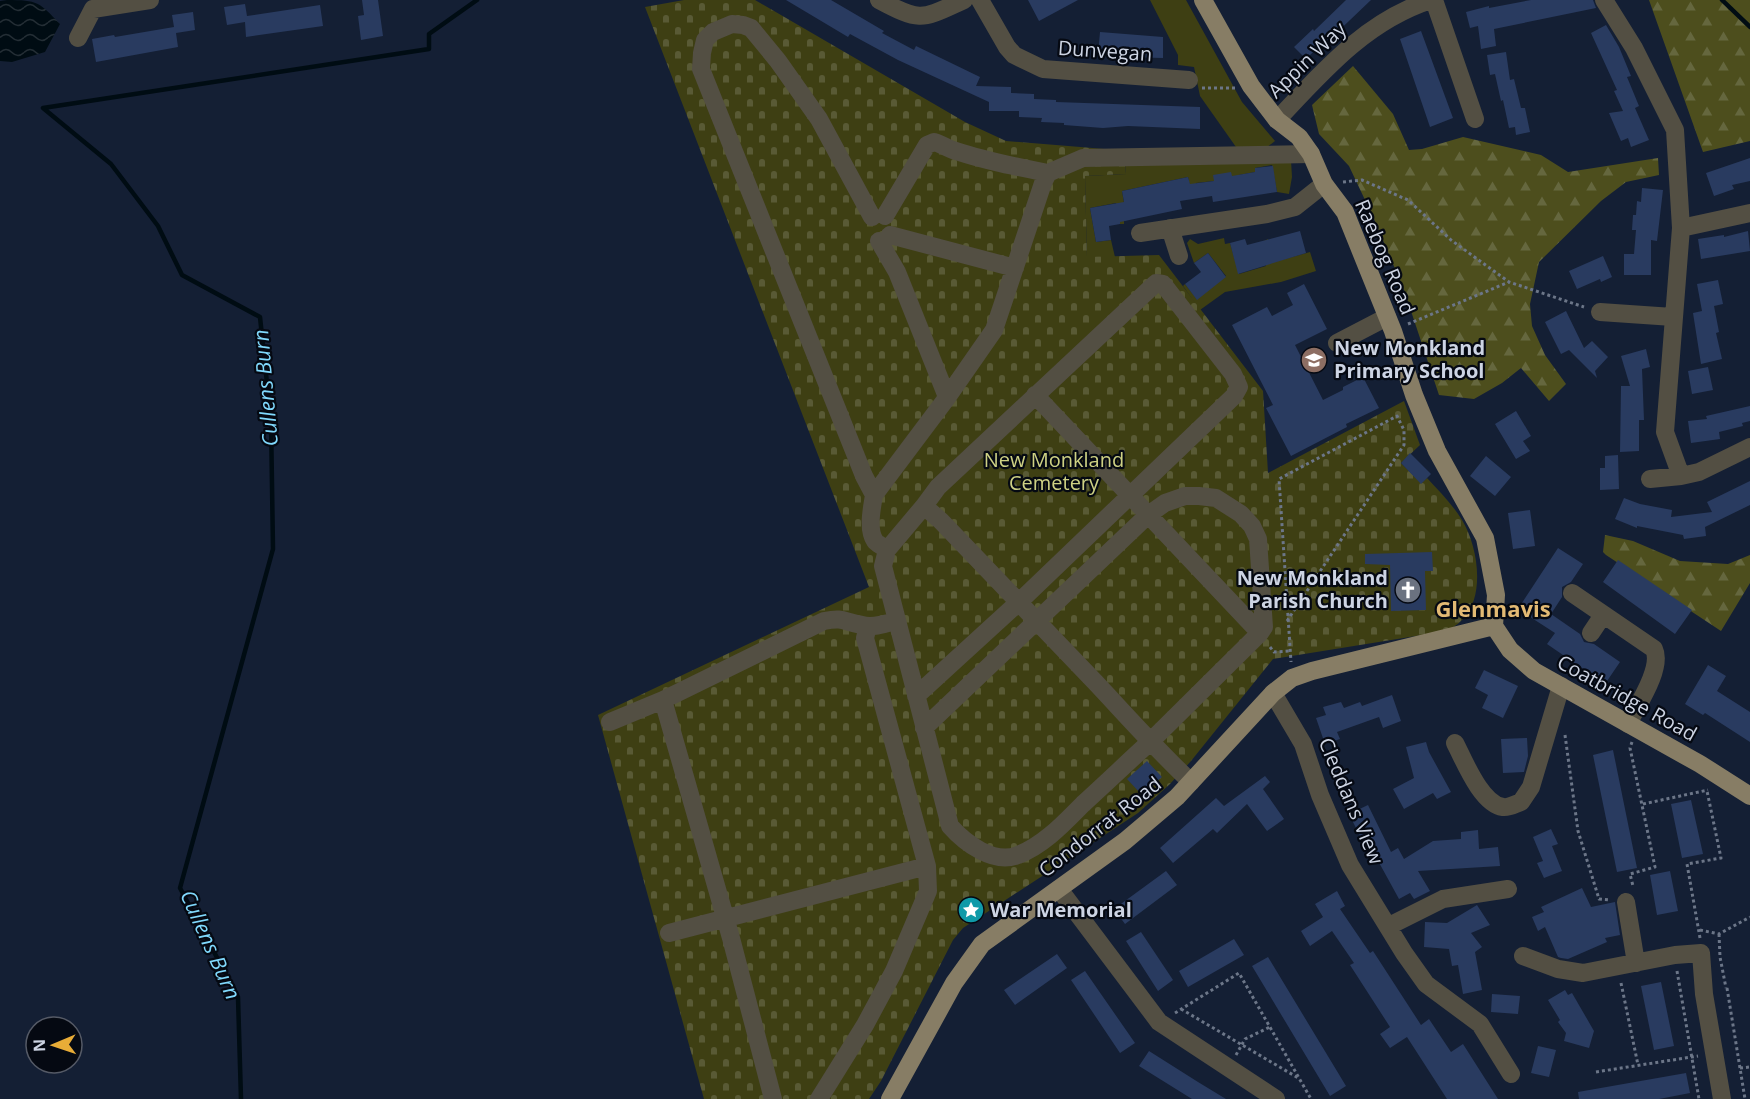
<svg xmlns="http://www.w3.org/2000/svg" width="1750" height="1099" font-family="'Open Sans',sans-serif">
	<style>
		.green { fill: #3e3f13 }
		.forest { fill: url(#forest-firs) }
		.cemetery { fill: url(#cemetery-stones) }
		.water { fill: url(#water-waves) }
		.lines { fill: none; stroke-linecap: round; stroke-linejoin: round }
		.stream { stroke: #000c13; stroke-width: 4.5 }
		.building { fill: #293b60 }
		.path { stroke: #6c7688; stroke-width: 3; stroke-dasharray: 3 3; stroke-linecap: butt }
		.minor { stroke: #534f43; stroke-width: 18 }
		.major { stroke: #877d65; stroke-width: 18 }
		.labels { text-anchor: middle; stroke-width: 4.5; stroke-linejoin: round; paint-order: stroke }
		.street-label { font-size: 20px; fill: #cdd4e3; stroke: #050912 }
		.poi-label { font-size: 20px; font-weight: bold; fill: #cdd4e3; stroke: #050912; text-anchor: start }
		.park-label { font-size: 20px; fill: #ced184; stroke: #050912 }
		.water-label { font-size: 21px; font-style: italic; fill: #80d9fd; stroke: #050912 }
		.quarter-label { font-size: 22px; font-weight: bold; fill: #e3ba74; stroke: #050912 }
	</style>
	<defs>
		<pattern id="forest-firs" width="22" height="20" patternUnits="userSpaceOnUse" patternTransform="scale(1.5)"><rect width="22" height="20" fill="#4d4e1d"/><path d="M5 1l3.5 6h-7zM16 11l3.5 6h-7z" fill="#65673e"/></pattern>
		<pattern id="cemetery-stones" width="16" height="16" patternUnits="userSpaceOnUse" patternTransform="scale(1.5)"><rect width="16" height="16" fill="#3e3f13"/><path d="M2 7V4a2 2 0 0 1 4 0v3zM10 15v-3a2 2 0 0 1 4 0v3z" fill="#595a35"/></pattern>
		<pattern id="water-waves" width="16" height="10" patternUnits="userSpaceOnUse" patternTransform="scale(1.5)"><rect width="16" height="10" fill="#000c13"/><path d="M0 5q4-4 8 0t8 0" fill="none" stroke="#242e35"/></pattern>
	</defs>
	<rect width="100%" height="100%" fill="#141f34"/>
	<path class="green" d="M1150 0H1186L1242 102 1275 141 1266 148 1236 147 1200 96 1194 67 1178 65V55Z
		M1291 160 1292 177 1289 194 1277 192 1272 165 1255 168V172L1239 175 1241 193 1214 181 1196 183 1192 196 1188 177 1122 191 1127 220 1124 221V224H1120L1116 203 1090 208 1096 242 1111 240 1115 257 1087 258 1085 176 1126 174 1125 164Z
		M1224 238 1225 244 1230 243 1239 274 1266 266 1261 247 1265 246 1264 241 1268 239 1274 262 1310 252 1316 271 1281 282 1225 292 1200 310 1183 286 1185 284 1197 299 1226 276 1208 253 1194 263 1187 243 1190 239 1198 244Z"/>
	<path class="forest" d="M1649 0H1750V141L1703 152Z
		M1353 66 1393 114 1409 150 1422 149 1463 137 1541 155 1568 172 1658 158 1659 175 1626 182 1601 201 1539 262 1530 304 1532 326 1545 355 1566 384 1549 401 1521 368 1502 383 1474 399 1439 395 1404 290 1374 219 1349 166 1319 134 1312 105Z
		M1605 535 1633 541 1680 561 1728 564 1750 555V583L1721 631 1606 555 1603 552Z"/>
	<path class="cemetery" d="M684 0H755L965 122 1006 141 1117 150 1125 164 1126 174 1085 176 1087 257 1159 255 1263 391 1268 473 1404 401 1420 445 1401 463 1421 483 1427 478C1439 491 1453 505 1462 520 1478 546 1486 597 1462 620 1457 625 1452 628 1447 631L1273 659 1191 761 1170 784 1138 813 963 928 953 940 881 1081 869 1099H704L598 715 869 587 645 7Z"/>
	<path class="water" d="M7 0C38 0 39 2 60 24L45 52 12 62 0 61V1Z"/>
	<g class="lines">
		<path class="stream" d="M1722 0 1750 27
			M241 1099 238 997 180 888 273 549 271 421 260 317 182 275 158 226 111 164 43 108 429 49V34L477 0"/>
	</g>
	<path class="building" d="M362 0H378L383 36 361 40 358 16 364 15Z
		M786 0H831L884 31 882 33 914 50 916 46 980 77 976 86 1011 87V93L1034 94V99L1056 100V102L1200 107V129L1128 126 1103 128 1064 125V123L1041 122 1042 118 1019 117V111H989V102L898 60 850 34 848 37Z
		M1028 0H1078L1039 21Z
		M1346 0H1371L1328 41 1327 39 1309 56 1306 53 1303 56 1294 47 1313 29 1314 31Z
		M1531 0H1593L1596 8 1494 29 1496 46 1481 49 1478 26 1470 28 1466 12 1489 6V8Z
		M245 4 247 16 320 5 323 26 246 37 245 22 227 25 224 7Z
		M193 12 195 30 176 33 178 47 96 62 92 39 114 35 115 37 174 27 172 15Z
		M1606 25 1619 47 1631 76 1627 77 1639 106 1635 108 1649 140 1631 147 1628 138 1621 141 1609 113 1623 111 1614 91 1617 90 1591 33Z
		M1421 31 1453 118 1430 127 1400 39Z
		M1100 32 1163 37V58L1122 57 1098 54Z
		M1506 52 1510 80 1514 79 1521 108H1525L1530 132 1516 135 1515 127 1509 128 1503 100 1501 101 1495 74 1490 75 1487 55Z
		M1750 158V181L1732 185 1734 189 1714 196 1706 173Z
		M1273 166 1277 192 1213 202 1212 196 1180 201 1182 209 1120 222V224L1109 226 1111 240 1096 242 1090 208 1124 202 1122 191 1188 177 1190 184 1214 181 1213 175 1231 172 1232 176 1255 172V168Z
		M1642 188 1663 190 1657 241 1651 240V275H1624V254H1634L1636 230H1632L1633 215H1636L1637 201 1641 202Z
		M1300 231 1306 253 1238 274 1230 243 1245 239 1247 245Z
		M1748 231 1750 251 1701 259 1698 239 1724 235V237Z
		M1208 253 1226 277 1197 300 1185 284 1201 272 1194 263Z
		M1603 256 1612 277 1601 282 1600 279 1577 289 1569 271Z
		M1718 280 1723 304 1714 306 1719 332 1716 333 1722 359 1701 364 1693 313 1702 311 1697 284Z
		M1304 284 1327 329 1295 345 1323 400 1343 390V387L1363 377 1379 408 1346 424 1347 427 1291 456 1266 408 1273 405 1232 325 1267 307 1272 316 1293 305 1287 293Z
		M1566 311 1584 348 1592 341 1608 357 1595 371 1597 378 1569 350 1561 354 1545 322Z
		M1646 349 1650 367 1642 369 1644 420H1639V451L1620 452 1621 386H1630L1621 356Z
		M1708 367 1713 390 1692 394 1688 371Z
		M1750 406V421L1742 423 1743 426 1719 432 1720 439 1691 443 1688 421 1707 419 1706 416Z
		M1516 411 1531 436 1523 441 1530 451 1516 459 1495 424Z
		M1410 453 1431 474 1421 484 1401 463Z
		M1618 455 1619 489 1600 490V468H1605V456Z
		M1486 456 1511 477 1495 496 1470 476Z
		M1750 481V505L1705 527 1706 536 1684 539 1683 535 1637 526V528L1615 519 1624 498 1640 504 1672 510 1671 517 1712 512 1707 502Z
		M1530 510 1535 546 1513 549 1508 513Z
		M1558 548 1583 564 1571 582 1562 587V597L1551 614 1580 634 1584 642 1594 644 1620 662 1605 684 1547 644 1555 633 1518 609Z
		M1432 552 1433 571H1425L1426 610 1391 611 1390 565 1365 564V554Z
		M1618 560 1692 610 1675 634 1603 582Z
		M1708 665 1726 676 1717 691 1750 712V742L1705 713 1703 715 1685 704Z
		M1484 670 1518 686 1503 718 1482 708 1488 695 1475 688Z
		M1392 695 1401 721 1383 728 1379 717 1337 732 1340 739 1325 744 1316 718 1326 715 1323 707 1341 702 1344 708 1360 702 1362 706Z
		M1527 738 1528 756 1524 772 1503 773 1501 739Z
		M1426 742 1429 752 1451 792 1437 799 1433 793 1404 809 1393 789 1414 778 1406 747Z
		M1613 750 1637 868 1617 872 1593 755Z
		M1147 761 1162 777 1142 795 1127 779Z
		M1265 776 1270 782 1263 789 1284 819 1267 831 1247 804 1217 833 1213 829 1173 863 1160 848 1216 798 1224 806Z
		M1691 800 1703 854 1682 858 1671 804Z
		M1368 805 1391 852 1398 848 1404 859 1433 841 1461 839V832L1478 830 1479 849 1498 847 1500 866 1418 871 1430 891 1414 899 1410 893 1399 899 1371 848 1367 850 1349 814Z
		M1551 829 1558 844 1552 846 1562 871 1544 878 1537 863 1543 861 1533 837Z
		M1166 871 1177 885 1125 924 1114 909Z
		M1670 871 1678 911 1657 915 1650 875Z
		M1582 888 1591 907 1615 902 1620 935 1605 938 1607 942 1568 959 1561 958 1558 957 1545 927 1538 931 1532 917 1544 912 1541 907Z
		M1337 891 1345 906 1340 909 1370 953 1373 951 1421 1025 1429 1019 1451 1052 1463 1044 1498 1099H1447L1407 1037 1390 1048 1380 1034 1390 1027 1350 965 1354 963 1332 931 1310 946 1301 931 1323 917 1315 904Z
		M1477 905 1490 925 1471 933 1482 947 1475 952 1482 990 1463 994 1458 965 1452 966 1449 949 1424 947 1425 922 1447 923Z
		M1141 932 1173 980 1158 991 1126 941Z
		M1234 939 1244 955 1188 987 1179 971Z
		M1057 954 1067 968 1015 1005 1004 990Z
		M1268 957 1346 1086 1330 1096 1252 966Z
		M1085 971 1135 1043 1120 1053 1071 980Z
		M1661 982 1674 1046 1654 1050 1641 986Z
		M1565 990 1568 995 1572 993 1594 1031 1589 1048 1564 1041 1566 1033 1558 1022 1560 1020 1548 1000Z
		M1492 994 1520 996 1518 1014 1491 1012Z
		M1538 1046 1556 1050 1549 1077 1531 1073Z
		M1149 1051 1198 1082 1226 1099H1192L1139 1066Z
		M1686 1073 1690 1093 1659 1099H1579L1578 1092Z"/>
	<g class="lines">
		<path class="path" d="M1202 88H1235
			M1343 182 1362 180 1408 200 1451 240 1509 282 1584 307
			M1408 324 1509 282
			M1287 621 1404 445V430L1397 416 1279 479 1291 662
			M1270 647 1274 652 1290 651
			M1565 735 1578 831 1599 899 1610 900
			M1632 742 1630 748 1655 867 1630 874 1633 886
			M1643 804 1708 790
			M1700 930 1719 934 1750 917
			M1719 934 1720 957 1726 988
			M1700 938 1687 864 1721 858 1707 791
			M1677 971 1699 1099
			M1621 983 1638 1065
			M1727 988 1745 1099
			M1181 1009 1300 1079
			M1175 1013 1239 973 1311 1099
			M1236 1055 1245 1039 1270 1027
			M1740 1068 1750 1067
			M1596 1072 1698 1056"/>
		<path class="minor" d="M879 0C922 23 922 19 964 0
			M980 0 1007 47 1014 55 1043 69 1189 80
			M1434 0 1475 119
			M1604 0 1634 48 1675 130 1681 228 1665 432 1681 476 1699 472 1750 447
			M78 38 93 9 150 0
			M1277 120C1323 71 1366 21 1431 0
			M885 216 927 145 934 142C942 144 948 149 956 151 986 161 1017 167 1048 173
			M872 217 819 119 778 61 751 28 743 25 732 24 713 32 705 40 702 53 701 69 864 476 874 495
			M1170 228 1179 256
			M1681 228 1750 213
			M1140 233 1267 214 1295 207 1324 184
			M890 235 1015 268
			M879 241 897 272 947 397
			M1600 312 1673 317
			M1337 343 1387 317
			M1035 395 1260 633 1151 741C1128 762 1106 783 1083 804 1064 823 1044 845 1018 855 994 865 965 843 950 826L883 566 887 550 924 506 941 521C993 575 1044 629 1096 683 1127 716 1158 751 1191 782
			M1650 479 1681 476
			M887 550C884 547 877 544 875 541 867 529 872 508 874 495L946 399 994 330 1043 183 1048 173 1083 158 1311 154
			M1572 593 1654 649C1663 668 1637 706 1628 724
			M1591 633 1603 615
			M1273 693 1303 744 1320 795 1350 865 1404 953 1426 984 1480 1024 1511 1074
			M916 696 1019 602 1234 396 1239 387 1233 374 1163 284 1156 283 938 487 924 506
			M610 722 663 700
			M924 728 1148 515 1165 503 1185 496H1199L1216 498 1241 514 1252 526 1258 539 1264 627 1260 633
			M1455 743C1464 760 1481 804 1503 807 1509 808 1515 804 1521 802L1531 787 1561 686
			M1059 889 1159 1022 1276 1099
			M1626 902 1636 963
			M1389 926 1443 899 1508 889
			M669 933 927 866 865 638 868 626
			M1523 956 1558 969 1583 973 1675 955 1701 953 1704 994 1722 1099
			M773 1099 731 938 663 700 824 621C845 617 843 622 862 625 873 628 885 624 896 621
			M819 1099 865 1025 894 971 928 891 927 866"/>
		<path class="major" d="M1203 0 1251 86 1277 120 1299 137 1311 154 1324 184 1345 212 1393 331 1414 395 1437 451 1485 538 1496 595 1494 626
			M1494 626 1510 650 1534 671 1700 764 1750 796
			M890 1099 954 983 982 944 1125 841 1177 797 1273 693 1292 678 1312 671 1494 626"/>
	</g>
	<defs>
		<symbol id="school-disc" viewBox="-11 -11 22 22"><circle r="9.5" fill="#8d6e63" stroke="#050912"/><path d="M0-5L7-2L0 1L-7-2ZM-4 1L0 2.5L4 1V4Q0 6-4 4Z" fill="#fff"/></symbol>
		<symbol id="church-disc" viewBox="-11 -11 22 22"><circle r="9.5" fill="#6b7280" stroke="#050912"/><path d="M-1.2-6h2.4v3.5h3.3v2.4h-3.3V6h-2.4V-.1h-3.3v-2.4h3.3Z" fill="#fff"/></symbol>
		<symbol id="sight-disc" viewBox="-11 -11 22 22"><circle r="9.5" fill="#0f9aa8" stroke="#050912"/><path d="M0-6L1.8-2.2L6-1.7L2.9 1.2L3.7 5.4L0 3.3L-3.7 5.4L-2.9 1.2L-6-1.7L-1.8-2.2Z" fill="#fff"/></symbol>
	</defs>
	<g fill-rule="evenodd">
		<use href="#school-disc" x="1299" y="345" width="30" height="30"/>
		<use href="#church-disc" x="1393" y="575" width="30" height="30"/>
		<use href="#sight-disc" x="956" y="895" width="30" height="30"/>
	</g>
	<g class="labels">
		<g class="street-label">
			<text transform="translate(1105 51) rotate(4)" y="7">Dunvegan</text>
			<text transform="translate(1307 60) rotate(-44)" y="7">Appin Way</text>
			<text transform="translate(1385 257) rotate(67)" y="7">Raebog Road</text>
			<text transform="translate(1627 698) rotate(29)" y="7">Coatbridge Road</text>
			<text transform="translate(1351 801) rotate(67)" y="7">Cleddans View</text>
			<text transform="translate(1100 827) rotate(-38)" y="7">Condorrat Road</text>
		</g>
		<g class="poi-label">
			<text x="1334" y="355">New Monkland<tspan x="1334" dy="23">Primary School</tspan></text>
			<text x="1388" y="585" text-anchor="end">New Monkland<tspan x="1388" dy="23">Parish Church</tspan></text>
			<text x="990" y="917">War Memorial</text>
		</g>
		<g class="park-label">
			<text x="1054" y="467">New Monkland<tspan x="1054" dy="23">Cemetery</tspan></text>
		</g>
		<g class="water-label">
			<text transform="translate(266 388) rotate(-95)" y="7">Cullens Burn</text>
			<text transform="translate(210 945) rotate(66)" y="7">Cullens Burn</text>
		</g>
		<g class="quarter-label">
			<text x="1493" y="617">Glenmavis</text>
		</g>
	</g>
	<g transform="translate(54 1045) rotate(268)"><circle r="28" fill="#050912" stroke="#555a66" stroke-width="1.5"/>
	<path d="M0-4.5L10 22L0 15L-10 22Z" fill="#e8ac37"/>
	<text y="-9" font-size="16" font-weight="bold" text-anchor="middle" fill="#cdd4e3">N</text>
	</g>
</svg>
